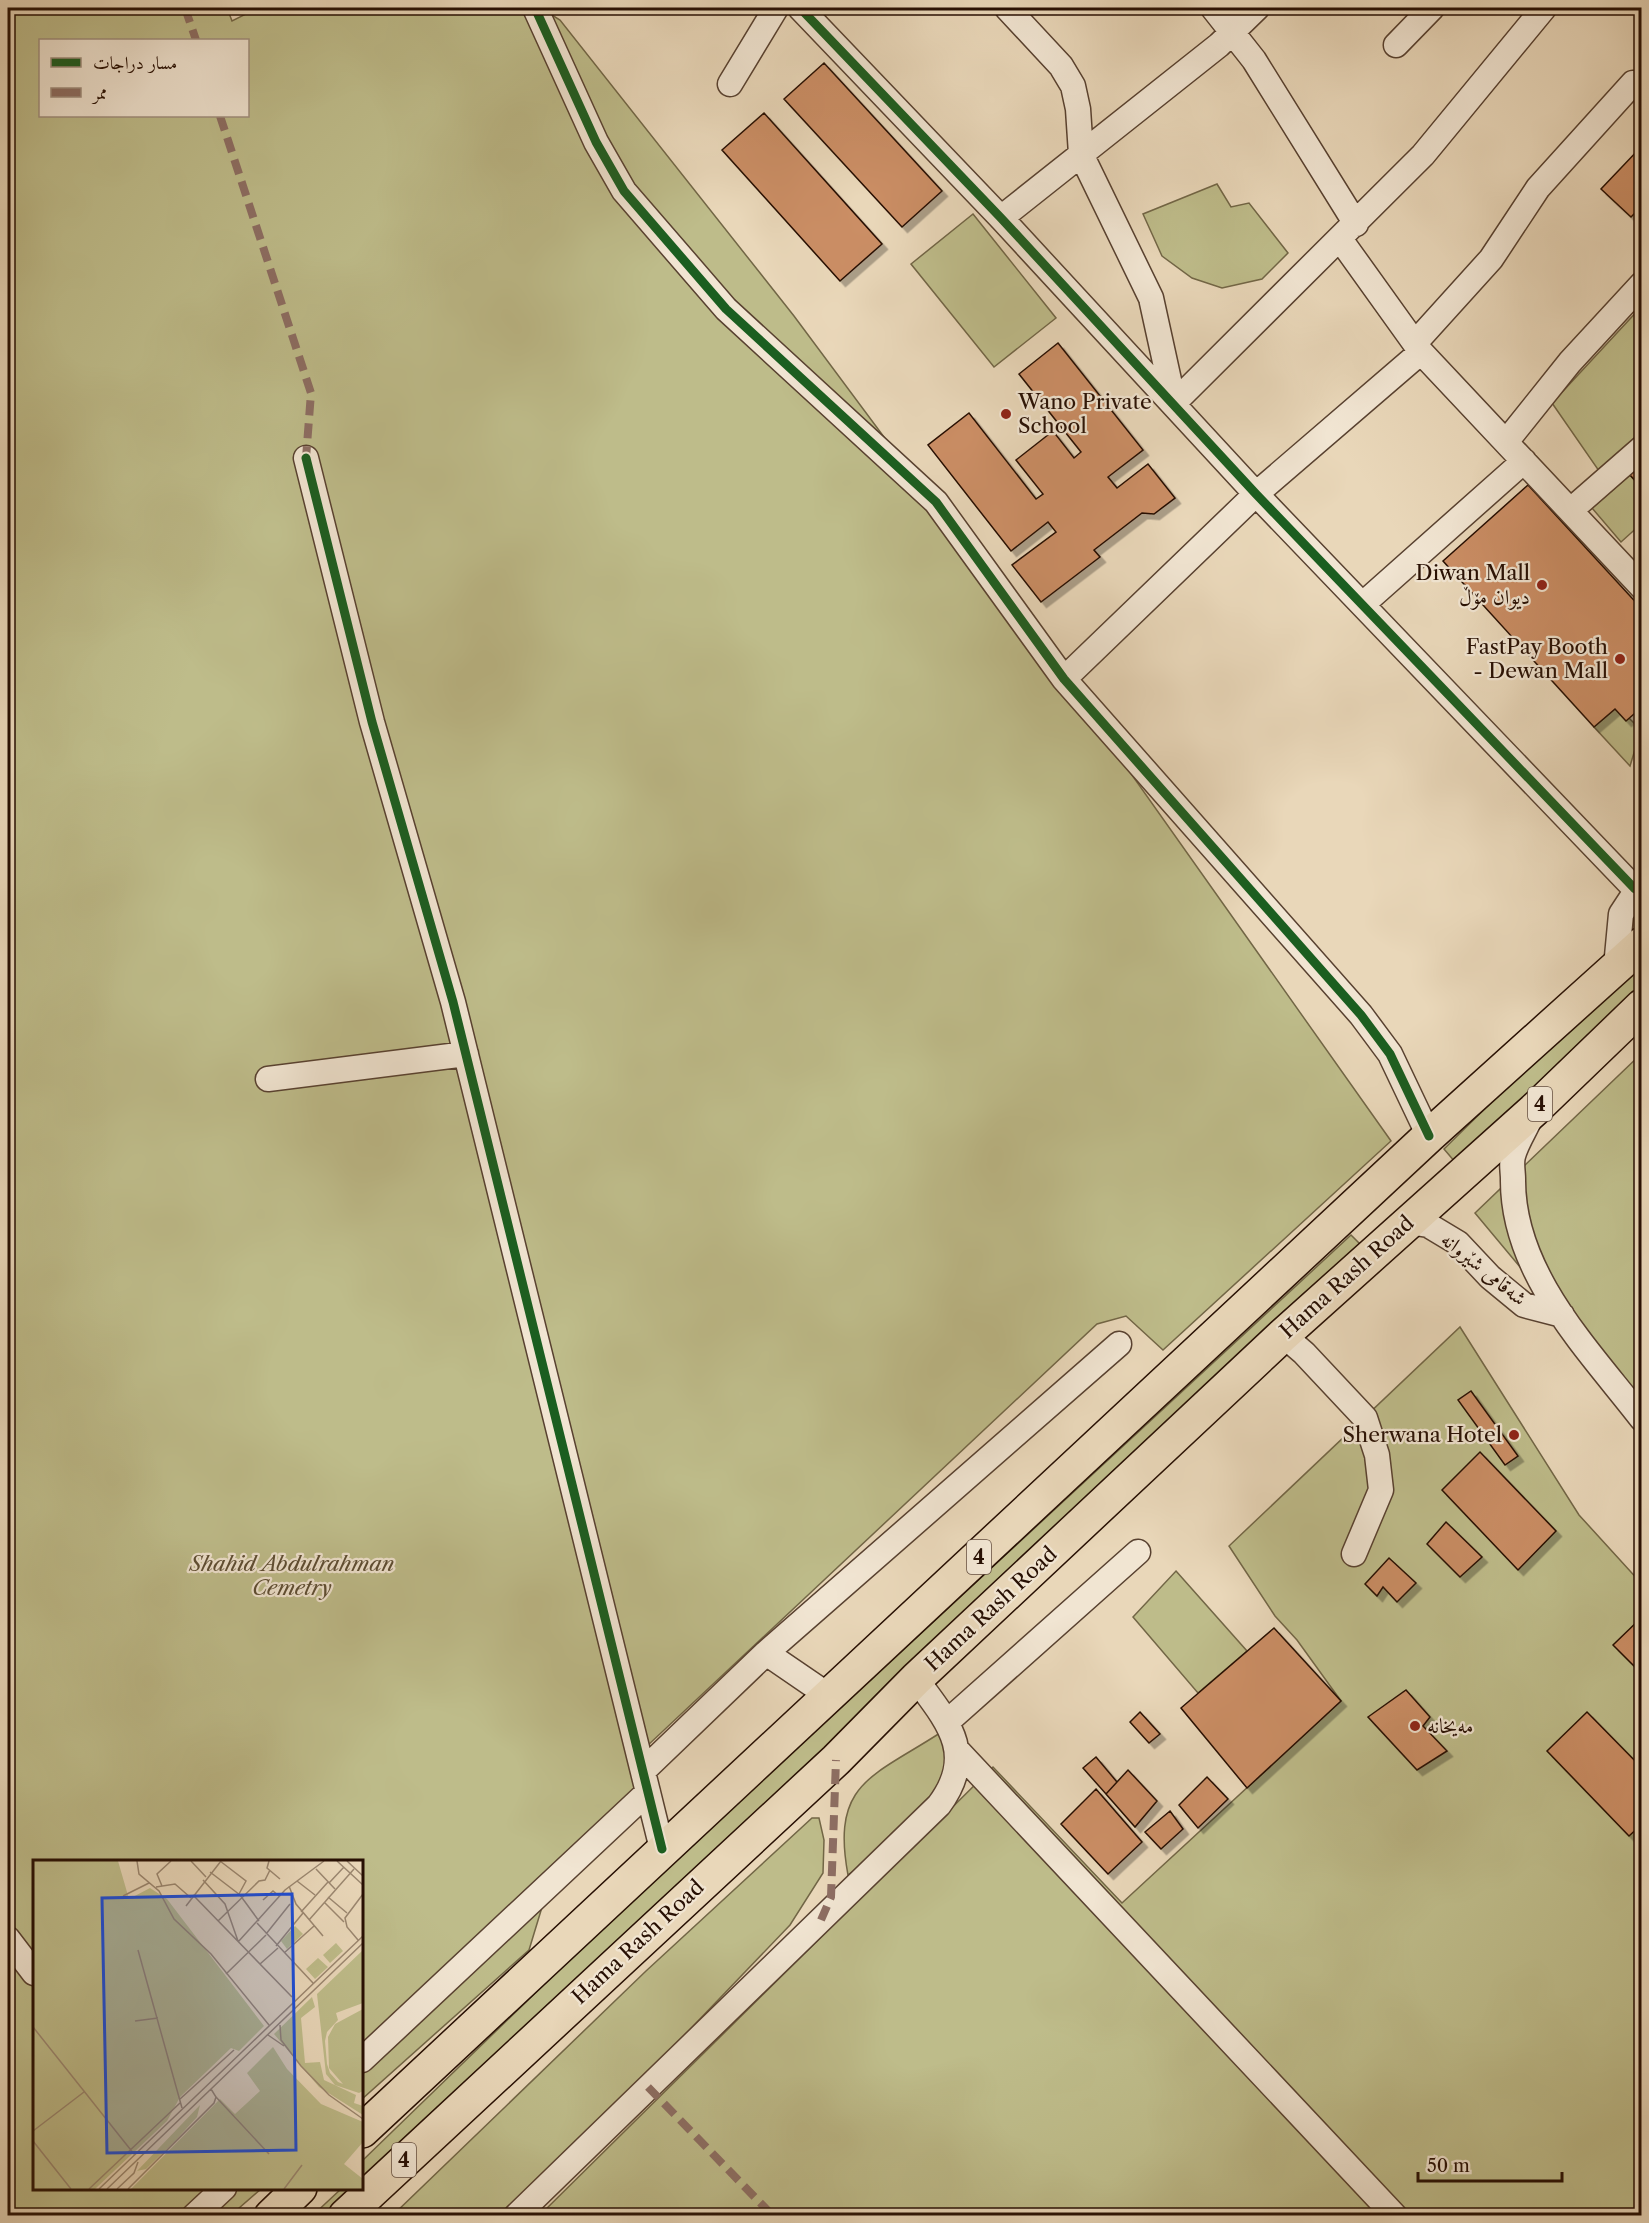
<svg xmlns="http://www.w3.org/2000/svg" width="1649" height="2223" font-family="'Libre Caslon Text',Amiri,serif">
	<style>
		.green { fill: #bebc8a; stroke: #726646; stroke-width: 1.5; fill-rule: evenodd }
		.building { fill: #cb8e65; stroke: #270f03; stroke-width: 1.5; filter: url(#shadow) }
		.lines { fill: none; stroke-linecap: round; stroke-linejoin: round }
		.minor-casing { stroke: #584130; stroke-width: 27 }
		.highway-casing { stroke: #270f03; stroke-width: 36 }
		.minor { stroke: #f1e5d2; stroke-width: 24 }
		.highway { stroke: #e9d7b9; stroke-width: 33 }
		.quiet { stroke: #8d6e63; stroke-width: 8; stroke-dasharray: 15 8; stroke-linecap: butt }
		.cycleway-casing { stroke: #f1e5d2; stroke-width: 13 }
		.cycleway { stroke: #1b5e20; stroke-width: 9 }
		.poi-dot { fill: #8f2418; stroke: #f1e5d2; stroke-width: 2 }
		.labels { text-anchor: middle; stroke-width: 4.5; stroke-linejoin: round; paint-order: stroke }
		.shield { fill: #f1e5d2; stroke: #644f41; stroke-width: 1.5 }
		.shield-label { font-size: 20px; font-weight: bold; fill: #270f03 }
		.poi-label { font-size: 21px; fill: #270f03; stroke: #f1e5d2; text-anchor: end }
		.street-label { font-size: 21px; fill: #270f03; stroke: #f1e5d2 }
		.park-label { font-size: 21px; font-style: italic; fill: #5c4c32; stroke: #f1e5d2 }
		.inset-road { fill: none; stroke: #9b8770; stroke-width: 1.5 }
		.view { fill: #1d4ed8; fill-opacity: 0.15; stroke: #1d4ed8; stroke-width: 3 }
		.inset-edge { fill: none; stroke: #270f03; stroke-width: 3 }
	</style>
	<defs>
		<filter id="shadow"><feDropShadow dx="5.5" dy="5.5" stdDeviation="0" flood-color="#0004"/></filter>
	</defs>
	<rect width="100%" height="100%" fill="#e9d7b9"/>
	<filter id="stains"><feTurbulence type="fractalNoise" baseFrequency=".00333" numOctaves="4"/><feColorMatrix values="0 0 0 0 .2 0 0 0 0 .09 0 0 0 0 .02 0 0 0 .5 -.17"/></filter>
	<radialGradient id="worn" r=".72"><stop offset=".6" stop-color="#630" stop-opacity="0"/><stop offset="1" stop-color="#630" stop-opacity=".3"/></radialGradient>
	<path class="green" d="M8 8H227L232 21 258 8H541L560 20 794 316 1064 679 1391 1141 1163 1350 1126 1316 1097 1324 647 1746 639 1794 553 1871 529 1950 362 2099V1862H34V2188L261 2189 231 2215 8 2216ZM40 40H248V116H40Z
		M1217 184 1231 207 1249 203 1288 253 1262 279 1222 288 1192 278 1162 256 1143 214Z
		M973 214 1056 318 994 367 911 264Z
		M1641 307V434L1599 471 1552 403Z
		M1630 475 1641 488V524L1621 542 1592 508Z
		M1615 709 1629 718 1641 730 1630 766 1594 727Z
		M1641 960V988L1455 1162 1444 1149 1573 1022Z
		M1641 1054V1412L1475 1213Z
		M1351 1235 1363 1247C1029 1559 692 1868 362 2183V2161L596 1934Z
		M1460 1327 1579 1515 1641 1583V2215L539 2216 993 1767 1122 1903 1341 1701 1297 1640 1275 1616 1229 1546Z
		M1176 1571 1247 1651 1198 1693 1133 1617Z
		M940 1733C975 1787 887 1850 848 1875 831 1783 872 1777 940 1733Z
		M812 1818H819L824 1840 823 1873 790 1925 652 2069 502 2215 392 2216 646 1971Z
		M341 2189H356L327 2215 312 2216Z"/>
	<path class="building" d="M824 63 942 191 902 227 784 99Z
		M764 113 882 244 840 281 722 150Z
		M1639 149 1642 152V206L1631 217 1601 189Z
		M1058 343 1143 450 1108 477 1117 488 1148 464 1175 498 1154 514 1142 513 1094 550 1100 557 1041 602 1012 565 1056 532 1048 522 1011 551 928 445 969 413 1036 499 1043 494 1016 460 1053 431 1074 458 1081 452 1019 374Z
		M1642 465V488L1630 475Z
		M1528 485 1642 609V707L1626 721 1615 709 1594 727 1443 561Z
		M1471 1391 1518 1456 1505 1465 1458 1400Z
		M1480 1452 1556 1531 1518 1570 1442 1490Z
		M1446 1522 1482 1557 1460 1577 1427 1544Z
		M1389 1558 1416 1583 1397 1602 1383 1587 1377 1596 1365 1584Z
		M1642 1617V1674L1613 1645Z
		M1274 1628 1341 1701 1247 1788 1181 1708Z
		M1406 1690 1430 1717 1423 1726 1447 1751 1417 1770 1368 1717Z
		M1140 1712 1160 1734 1149 1743 1130 1722Z
		M1587 1712 1642 1768V1824L1629 1836 1547 1751Z
		M1096 1757 1117 1782 1106 1794 1083 1768Z
		M1128 1770 1157 1801 1135 1827 1106 1794Z
		M1207 1777 1228 1799 1198 1828 1179 1805Z
		M1096 1789 1142 1842 1108 1874 1061 1824Z
		M1170 1811 1183 1829 1161 1849 1145 1832Z"/>
	<g class="lines">
		<defs>
			<path id="minor" d="M535 8 596 142 624 191 726 309 936 502 1064 679 1361 1015 1390 1054 1429 1136
				M800 8 1001 218 1256 494 1635 889
				M1007 8 1061 66 1073 86 1078 109 1081 154 1151 298 1174 403
				M1213 8 1254 60 1356 224
				M1396 45 1432 8
				M730 84 776 8
				M1001 218 1219 45 1257 8
				M1340 239 1421 352 1642 587
				M1415 343 1491 259 1538 188 1633 83
				M1174 403 1423 155 1544 8
				M1506 442 1570 362 1642 284
				M306 458 372 722 453 1002 662 1849
				M1571 510 1642 448
				M1363 604 1524 461
				M1064 679 1256 494 1421 352
				M1616 967 1621 914 1642 882
				M268 1079 466 1054
				M1530 1119C1525 1130 1516 1144 1513 1156 1511 1163 1513 1172 1513 1179 1512 1273 1588 1349 1642 1419
				M1408 1222 1428 1225 1458 1243 1490 1277 1524 1305 1562 1315
				M1283 1335 1304 1353 1365 1418 1377 1455 1381 1490 1354 1554
				M766 1653 829 1696
				M947 1722 1138 1552
				M957 1750 1395 2216
				M643 1771 766 1653 1119 1344
				M8 1939 34 1973
				M362 2060 648 1792
				M194 2216 224 2188
				M516 2216 939 1805C977 1754 948 1722 916 1679"/>
			<path id="highway" d="M362 2131 1429 1136 1642 944
				M271 2216 300 2188
				M345 2216 836 1760 916 1679 1283 1335 1534 1110 1642 1006"/>
		</defs>
		<use href="#minor" class="minor-casing"/>
		<use href="#highway" class="highway-casing"/>
		<use href="#minor" class="minor"/>
		<use href="#highway" class="highway"/>
		<path class="quiet" d="M185 8 196 40
			M220 116 311 393 306 458
			M821 1920 831 1897 836 1760
			M648 2087 773 2216"/>
		<defs>
			<path id="cycleway" d="M535 8 596 142 624 191 726 309 936 502 1064 679 1361 1015 1390 1054 1429 1136
				M800 8 1001 218 1256 494 1635 889
				M306 458 372 722 453 1002 662 1849"/>
		</defs>
		<use href="#cycleway" class="cycleway-casing"/>
		<use href="#cycleway" class="cycleway"/>
	</g>
	<g class="poi-dot">
		<circle cx="1006" cy="414" r="6"/>
		<circle cx="1542" cy="585" r="6"/>
		<circle cx="1620" cy="659" r="6"/>
		<circle cx="1514" cy="1435" r="6"/>
		<circle cx="1415" cy="1726" r="6"/>
	</g>
	<g class="labels">
		<g class="shield">
			<rect x="1528" y="1087" width="24" height="34" rx="4.5"/>
			<rect x="967" y="1540" width="24" height="34" rx="4.5"/>
			<rect x="392" y="2143" width="24" height="34" rx="4.5"/>
		</g>
		<g class="shield-label">
			<text x="1540" y="1111">4</text>
			<text x="979" y="1564">4</text>
			<text x="404" y="2167">4</text>
		</g>
		<g class="poi-label">
			<text x="1018" y="409" text-anchor="start">Wano Private<tspan x="1018" dy="24">School</tspan></text>
			<text x="1530" y="580">Diwan Mall<tspan x="1530" dy="24">دیوان مۆڵ</tspan></text>
			<text x="1608" y="654">FastPay Booth<tspan x="1608" dy="24">- Dewan Mall</tspan></text>
			<text x="1502" y="1442">Sherwana Hotel</text>
			<text x="1427" y="1733" text-anchor="start">مەیخانە</text>
		</g>
		<g class="street-label">
			<text transform="translate(1484 1269) rotate(39)" y="7">شەقامی شێروانە</text>
			<text transform="translate(1347 1277) rotate(-42)" y="7">Hama Rash Road</text>
			<text transform="translate(991 1609) rotate(-43)" y="7">Hama Rash Road</text>
			<text transform="translate(638 1942) rotate(-43)" y="7">Hama Rash Road</text>
		</g>
		<g class="park-label">
			<text x="292" y="1571">Shahid Abdulrahman<tspan x="292" dy="24">Cemetry</tspan></text>
		</g>
	</g>
	<g transform="translate(33 1860)">
		<rect width="330" height="330" fill="#e9d7b9"/>
		<path d="M0 1H85L96 39 117 28 134 39 231 166 206 191 198 188 147 237 134 261 62 329H0ZM262 66 270 74 254 89 248 81ZM303 83 310 91 297 103 290 95ZM330 90V143L303 153 305 160 294 172 292 181 294 204 297 213 305 222 310 224 296 208 295 177 302 164 330 149V231L326 233 302 225 293 214 284 134ZM285 98 295 107 282 119 273 109ZM279 137 282 147 268 158 272 203 287 202 291 220 323 235 321 243 330 246V255L286 227 241 174ZM240 187 254 209 288 244 330 262V282L311 304 330 319V329H98L187 239 202 254 227 231 214 213ZM167 245 164 257 142 281 113 309 104 311Z" fill="#bebc8a"/>
		<path class="inset-road" d="M104 1 106 14 126 31 141 59 178 94 236 165M158 1 173 17M187 1 213 21 206 34M236 1 234 8 247 19M304 1 330 25M314 1 330 16M283 9 302 29M177 12 207 35 226 61M170 20 192 44 205 81M264 21 282 35M296 23 311 7M129 26 124 14 138 1M256 26 263 44 290 76M123 27 142 24 158 38M160 35 259 137M90 36 116 23M295 37 314 53M230 40 240 31 246 36M291 42 311 62M153 46 188 1M268 52 295 22M276 60 321 9M185 61 226 21 232 20 237 10M224 63 280 123M233 74 257 44M325 80 314 67 312 58 330 34M205 82 252 30 291 1M243 86 270 53M105 90 149 248M251 93 281 66M227 104 245 88M193 114 233 75M102 161 125 158M247 165 248 180 268 206 296 235 330 259M0 167 101 294M235 175 251 186M183 237 236 294M147 239 201 190M0 271 51 232M0 281 38 329M56 329 147 243M66 329 330 76M74 329 330 83M84 329 101 313 105 302M95 329 181 243 183 237 178 229M251 329 269 305"/>
		<path class="view" d="M259 34 263 290 74 293 69 38Z"/>
		<rect width="330" height="330" class="inset-edge"/>
	</g>
	<rect width="1649" height="2223" fill="none" stroke="#e9d7b9" stroke-width="30"/>
	<rect x="9" y="9" width="1631" height="2205" fill="none" stroke="#270f03" stroke-width="3"/>
	<rect x="15" y="15" width="1619" height="2193" fill="none" stroke="#270f03" stroke-width="1.5"/>
	<rect x="39" y="39" width="210" height="78" fill="#f1e5d2" stroke="#a08f7f" stroke-width="1.5"/>
	<rect x="51" y="58" width="30" height="9" fill="#1b5e20" stroke="#a08f7f" stroke-width="1.5"/>
	<text x="93" y="69" font-size="18" fill="#270f03">مسار دراجات</text>
	<rect x="51" y="88" width="30" height="9" fill="#8d6e63" stroke="#a08f7f" stroke-width="1.5"/>
	<text x="93" y="99" font-size="18" fill="#270f03">ممر</text>
	<path d="M1418 2172v9h144v-9" fill="none" stroke="#270f03" stroke-width="3"/>
	<text x="1427" y="2172" font-size="18" fill="#270f03" stroke="#f1e5d2" stroke-width="4.5" paint-order="stroke">50 m</text>
	<rect width="100%" height="100%" filter="url(#stains)"/>
	<rect width="100%" height="100%" fill="url(#worn)"/>
</svg>
